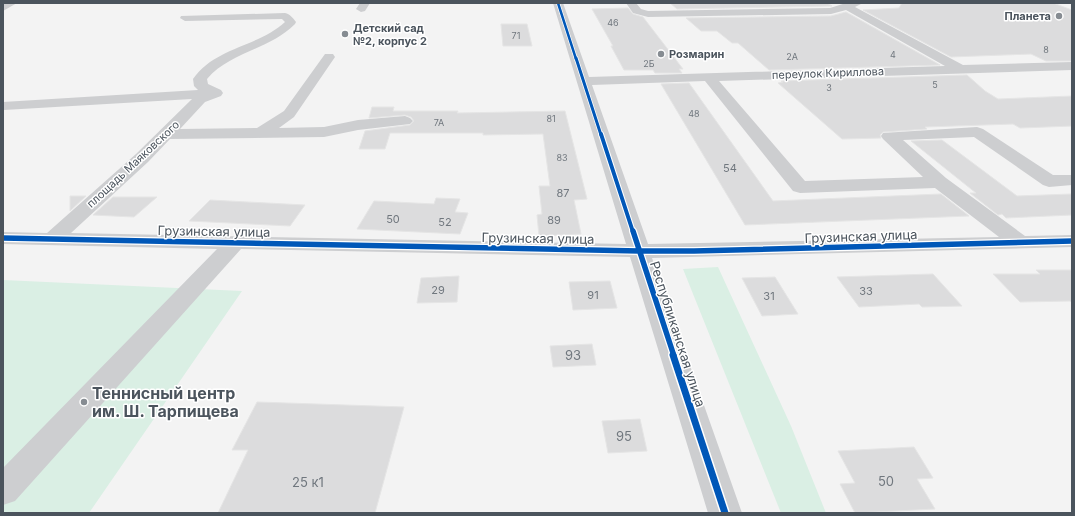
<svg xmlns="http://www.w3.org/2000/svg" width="1075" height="516" font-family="Inter,sans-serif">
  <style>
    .green { fill: #daefe4 }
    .building { fill: #dcdcdd; stroke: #e5e5e5 }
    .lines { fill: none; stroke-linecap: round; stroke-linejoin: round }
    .minor { fill: #cdced0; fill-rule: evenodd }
    .cycleway-far4-casing { stroke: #fff; stroke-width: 4 }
    .cycleway-far3-casing { stroke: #fff; stroke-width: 4.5 }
    .cycleway-far2-casing { stroke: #fff; stroke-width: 6 }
    .cycleway-far1-casing { stroke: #fff; stroke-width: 8 }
    .cycleway-casing { stroke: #fff; stroke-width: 10 }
    .cycleway-far4 { stroke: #0057b8; stroke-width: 2.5 }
    .cycleway-far3 { stroke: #0057b8; stroke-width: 3 }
    .cycleway-far2 { stroke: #0057b8; stroke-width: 4 }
    .cycleway-far1 { stroke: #0057b8; stroke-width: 5.5 }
    .cycleway { stroke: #0057b8; stroke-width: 7 }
    .poi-dot { fill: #868c92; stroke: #fff; stroke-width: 1.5 }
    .labels { text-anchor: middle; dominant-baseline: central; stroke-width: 3; stroke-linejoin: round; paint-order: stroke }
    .far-number-label { font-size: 9px; fill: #70777e }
    .far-poi-label { font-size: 11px; font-weight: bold; fill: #4b545d; stroke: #fff; text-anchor: start }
    .far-street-label { font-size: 11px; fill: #4b545d; stroke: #fff }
    .number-label { font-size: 11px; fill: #70777e }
    .street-label { font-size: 13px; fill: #4b545d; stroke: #fff }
    .near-number-label { font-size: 13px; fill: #70777e }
    .near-poi-label { font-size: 16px; font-weight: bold; fill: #4b545d; stroke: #fff; text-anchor: start }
  </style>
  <rect width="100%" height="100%" fill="#f3f3f3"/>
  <path class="green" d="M718 267 791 426 826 513H781L683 269Z
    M3 280 242 291 89 513H3Z"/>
  <path class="building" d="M670 3H827L832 6 677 9Z
    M902 3H1053L1072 10V61H1046L1031 54 951 57 863 10 899 8Z
    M628 8 633 14 643 17 683 69H679L682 73H655L653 70H624L611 46H613L592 9Z
    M846 12 940 65 769 70 738 43H732L717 31H701L686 18 831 16Z
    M501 24H527L532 46H503Z
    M967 75 985 91 998 99 1072 96V126L1020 128 1013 124 925 127 927 129 883 132 880 135 881 138 842 139 778 83 783 82 781 81Z
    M689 83 773 201 941 194 969 216 745 225 661 84Z
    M372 107H394L393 111H458L457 113 565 111 587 199 574 200 581 234 539 236 537 215 542 214 539 186H550L543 134 483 135V133H390L385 149H359L365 131 410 125 414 121 411 117 405 115 369 118Z
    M942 140 1017 196 1072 194V215L1006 218 1002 214 998 215 970 193H976L911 141Z
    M70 196H86L70 211Z
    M113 197H157L134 217 93 215Z
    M436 198 460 199 455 212 468 213 460 234 357 229 374 201 434 204Z
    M210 200 305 205 290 226 189 221Z
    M1036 270H1072V303L1070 301 1020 302 993 274H1040Z
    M933 274 962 306 922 307 919 304 859 307 837 277Z
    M459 276 457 302 417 303 421 278Z
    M775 277 798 314 762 316 742 278Z
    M610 281 617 308 573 310 569 282Z
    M592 344 596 365 553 367 550 346Z
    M257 402 404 407 375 513H218L248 450H232Z
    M640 419 647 451 608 453 602 421Z
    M914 447 933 478 917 479 935 509 855 513 840 484 855 483 838 451Z"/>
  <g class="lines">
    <path class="minor" d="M5 3H17L3 11V4Z
      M360 3H370L365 11 361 12 356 9Z
      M553 3H563L589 77 945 66 846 10 831 14 648 17 633 13 626 3H636L641 9 648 11 830 8 846 3H863L855 7 963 65 1072 62V70L719 81 805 181 923 177 883 139 881 136 883 133 977 127 983 129 1053 175H1072V185L1049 187 1043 185 974 137 903 140 946 178 1025 236 1072 235V247L652 258 742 513H708L630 257 241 249 15 501 3 505V468L217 249 3 244V232L47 233 136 154 192 99 4 110 3 102 198 90 194 86 193 79C215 47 258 47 285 22L282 19 185 21 180 18 181 16 285 13C290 14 293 18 296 22L295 24C269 50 230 52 207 79L208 84 221 90 223 93 221 96 205 102 180 129 257 128 284 111 325 54H333L335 57 294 117 279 128 324 127 358 120 405 116 410 118 413 121 410 124 358 130 324 137 170 139 148 162 71 233 626 244ZM705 81 793 191 800 193 935 188 999 237 648 244 592 85Z"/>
    <g class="cycleway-far4-casing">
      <path id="cycleway-far4" d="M558 3 576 59"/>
    </g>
    <g class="cycleway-far3-casing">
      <path id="cycleway-far3" d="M576 58 601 135"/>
    </g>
    <g class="cycleway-far2-casing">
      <path id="cycleway-far2" d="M601 134 633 232"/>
    </g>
    <g class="cycleway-far1-casing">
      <path id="cycleway-far1" d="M633 231 674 356
        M3 238 639 251H694L1072 241"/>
    </g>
    <g class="cycleway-casing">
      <path id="cycleway" d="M673 355 725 513"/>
    </g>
    <use href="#cycleway-far4" class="cycleway-far4"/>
    <use href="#cycleway-far3" class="cycleway-far3"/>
    <use href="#cycleway-far2" class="cycleway-far2"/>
    <use href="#cycleway-far1" class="cycleway-far1"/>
    <use href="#cycleway" class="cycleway"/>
  </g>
  <g class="poi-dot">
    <circle cx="1059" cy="16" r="4"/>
    <circle cx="345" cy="34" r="4"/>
    <circle cx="661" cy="54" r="4"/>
    <circle cx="84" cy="402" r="4"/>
  </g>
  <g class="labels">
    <g class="far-number-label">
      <text x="613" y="22">46</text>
      <text x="516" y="35">71</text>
      <text x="1046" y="49">8</text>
      <text x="893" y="54">4</text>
      <text x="792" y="56">2А</text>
      <text x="649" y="63">2Б</text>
      <text x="935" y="84">5</text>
      <text x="829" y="87">3</text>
      <text x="694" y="113">48</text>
      <text x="551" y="118">81</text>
      <text x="439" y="122">7А</text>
      <text x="562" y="157">83</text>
    </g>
    <g class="far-poi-label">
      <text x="1051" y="16" text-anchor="end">Планета</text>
      <text x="353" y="28">Детский сад<tspan x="353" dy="13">№2, корпус 2</tspan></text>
      <text x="669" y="54">Розмарин</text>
    </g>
    <g class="far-street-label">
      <text transform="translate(828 73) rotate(-2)">переулок Кириллова</text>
      <text transform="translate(133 164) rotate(-43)">площадь Маяковского</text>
    </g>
    <g class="number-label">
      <text x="730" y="168">54</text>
      <text x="563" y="193">87</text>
      <text x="393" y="219">50</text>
      <text x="554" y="220">89</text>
      <text x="445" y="222">52</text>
      <text x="438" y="290">29</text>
      <text x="866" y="291">33</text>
      <text x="593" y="295">91</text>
      <text x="769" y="296">31</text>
    </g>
    <g class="street-label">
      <text transform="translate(214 231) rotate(1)">Грузинская улица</text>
      <text transform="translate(861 236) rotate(-2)">Грузинская улица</text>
      <text transform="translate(538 238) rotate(1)">Грузинская улица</text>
      <text transform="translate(678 334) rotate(72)">Республиканская улица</text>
    </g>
    <g class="near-number-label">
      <text x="573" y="355">93</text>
      <text x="624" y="436">95</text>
      <text x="886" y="481">50</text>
      <text x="308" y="482">25 к1</text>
    </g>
    <g class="near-poi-label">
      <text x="92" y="393">Теннисный центр<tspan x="92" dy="18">им. Ш. Тарпищева</tspan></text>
    </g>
  </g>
  <rect width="1075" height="516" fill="none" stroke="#4b545d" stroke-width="8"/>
</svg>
